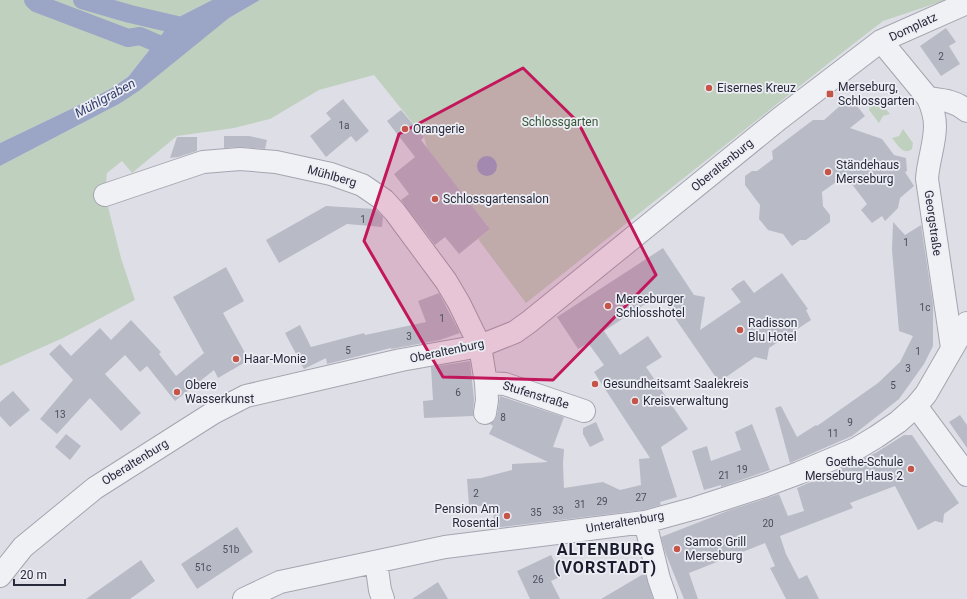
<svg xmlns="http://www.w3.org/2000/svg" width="967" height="599" font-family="Roboto,sans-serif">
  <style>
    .green { fill: #c0d0bf }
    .water { fill: #9ba5c5 }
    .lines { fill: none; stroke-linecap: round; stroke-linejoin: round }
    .canal { stroke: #9ba5c5; stroke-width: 18 }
    .building { fill: #b8bac6 }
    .minor-casing { stroke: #a4a5b0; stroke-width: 24 }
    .minor { stroke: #f0f1f5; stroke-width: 22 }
    .marked { fill: #c2185b; fill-opacity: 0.2; stroke: #c2185b; stroke-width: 3; stroke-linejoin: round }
    .poi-dot { fill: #c55549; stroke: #edeef4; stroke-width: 1.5 }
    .labels { text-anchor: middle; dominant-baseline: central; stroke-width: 3.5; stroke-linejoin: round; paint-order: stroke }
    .number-label { font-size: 10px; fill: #4c4e5e }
    .street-label { font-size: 12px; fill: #282a3c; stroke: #edeef4 }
    .poi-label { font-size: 12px; fill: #282a3c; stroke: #edeef4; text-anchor: start }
    .park-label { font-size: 12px; fill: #365738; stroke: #edeef4 }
    .water-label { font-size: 13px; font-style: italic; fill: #35406d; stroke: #edeef4 }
    .district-label { font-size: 16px; font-weight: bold; letter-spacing: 1px; fill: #1a1c2d; stroke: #edeef4 }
  </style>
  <rect width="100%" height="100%" fill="#dedfe6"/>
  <path class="green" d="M0 0H212L173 20 128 77 110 89 71 109 0 143Z
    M260 0H946L883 21 834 59 526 303 478 239 490 229 427 148 424 137 374 75 319 90 270 119 234 128 177 136 132 173 122 161 107 173 105 195 121 258 135 300 63 338 0 366V166L119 104 229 18Z
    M877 100 880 102 890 114 883 116 879 123 869 110 870 103Z
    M903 129 913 143 912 149C903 156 897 144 892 138L899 136Z"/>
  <path class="water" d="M212 0H260L229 18 140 90 119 104 0 166V143L71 109 110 89 128 77 173 20Z
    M477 166a10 10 0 1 1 20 0a10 10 0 1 1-20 0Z"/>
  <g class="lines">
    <path class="canal" d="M33 0 36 3 128 38 140 36 168 48
      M82 0 130 14 190 28"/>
  </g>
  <path class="building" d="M946 28 956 42 949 46 960 64 941 76 920 46Z
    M850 97 865 116 850 128 882 139 894 155 906 158 907 171 905 172 914 186 900 198 898 208 885 221 882 216 872 223 861 210 867 204 848 179 842 184 839 180 822 192 823 206 830 215V222L806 240H800L792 246 783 234 768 230 759 219 760 205 745 185V176L752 171H757L773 159 772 151 813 120H824Z
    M343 99 369 131 356 142 351 136 326 157 310 136 331 119 326 113Z
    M401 110 424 137 421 140 490 229 459 254 445 237 435 245 401 200 409 194 394 174 415 157 387 121Z
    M224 136H249L267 140 265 149 241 147 224 148Z
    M177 137H197V151L178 157 170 158Z
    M326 206 375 209 383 217 382 227 347 224 279 263 266 240Z
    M893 222 905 235 921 225 933 304V346L924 364 899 399 852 436 790 463 775 408 781 406 797 437 816 425 817 426 878 383 900 362 913 336 899 331 892 250Z
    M663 248 694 295 705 297 700 330 741 302 731 289 737 284 744 280 754 293 782 273 808 309 806 310 811 320 769 348 767 360 755 357 719 382 659 295 604 331 620 355 648 336 662 357 646 367 688 429 661 447 677 497 660 502 661 505 643 510 494 528 493 506H469L467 479 481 478 512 470V464L548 462 489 434 493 426 490 424 495 420 497 415 500 396 564 417 553 447 564 449 563 464 564 488 603 482 620 490 641 485 639 459 650 458 594 372 604 365 588 343 578 349 557 317Z
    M226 267 244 301 223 313 249 360 218 378 214 370 175 401 147 366 140 372 125 355 105 374 141 413 121 431 90 398 57 434 40 419 73 380 49 354 60 344 71 356 100 328 111 340 131 320 161 352 159 354 176 376 204 353 173 297Z
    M439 293 460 333 440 340 391 349V348L327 364 326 358 304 369 285 333 300 325 311 347 364 333 365 335 426 322 418 301Z
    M470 361 474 399 473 416 424 418 423 401 433 400 431 367Z
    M13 391 30 410 10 427 0 416V402Z
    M960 415 967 425V448L949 422Z
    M596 422 604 440 590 447 583 434V428Z
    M752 424 770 470 721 487V485L704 490 692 451 707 446 711 461 741 450 735 432Z
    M66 434 81 446 70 460 55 447Z
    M904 435H912L959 503 944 514 943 523 935 521 918 530 895 486 850 503 853 508 780 536 786 554 799 579 807 575 819 599H786L770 568 775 566 765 543 689 573 698 599H684L665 552 661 537 730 510 779 494 788 516 804 511 797 488 861 460 877 452Z
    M237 527 253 552 197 589 181 564Z
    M551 555 562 576 551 581 560 599H530L517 571Z
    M141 560 155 581 130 599H86Z
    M645 573 653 599H601Z
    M438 582 448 599H412Z"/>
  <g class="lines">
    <g class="minor-casing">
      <path id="minor" d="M881 41 928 98C943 100 956 101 967 111
        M928 98C932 107 935 116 935 126 935 144 928 161 927 179L952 348
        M105 195 203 162 240 159 276 162 331 174 362 185 384 200 395 212 446 281 459 303 480 346 486 383 487 400 485 413
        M486 383 505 384 584 411
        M916 406 967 475
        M645 522 659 579 666 599
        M376 562 380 590 383 599
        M0 576 23 547 95 488 213 413 246 396 401 360 480 346 515 332 529 322 779 119 881 41 967 3
        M244 599 280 582 445 547 645 522 696 508 764 486 799 473 856 449 876 437 898 422 916 406 926 394 967 323"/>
    </g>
    <use href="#minor" class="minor"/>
  </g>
  <path class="marked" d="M523 68 578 122 656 275 553 380 443 377 364 241 399 134Z"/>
  <g class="poi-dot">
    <circle cx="709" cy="88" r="4"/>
    <rect x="826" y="90" width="8" height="8" rx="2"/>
    <circle cx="405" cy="129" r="4"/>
    <circle cx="828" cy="172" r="4"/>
    <circle cx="435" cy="199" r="4"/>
    <circle cx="608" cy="306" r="4"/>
    <circle cx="740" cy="330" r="4"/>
    <circle cx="236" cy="359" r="4"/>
    <circle cx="595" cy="384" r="4"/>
    <circle cx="177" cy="392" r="4"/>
    <circle cx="635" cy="401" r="4"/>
    <circle cx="911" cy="469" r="4"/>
    <circle cx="507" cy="516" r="4"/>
    <circle cx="677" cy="549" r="4"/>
  </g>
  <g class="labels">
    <g class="number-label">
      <text x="941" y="56">2</text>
      <text x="344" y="125">1a</text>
      <text x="363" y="219">1</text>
      <text x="906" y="242">1</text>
      <text x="925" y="307">1c</text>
      <text x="442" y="318">1</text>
      <text x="409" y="336">3</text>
      <text x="348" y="350">5</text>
      <text x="918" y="351">1</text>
      <text x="908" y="368">3</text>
      <text x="893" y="385">5</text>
      <text x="458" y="392">6</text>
      <text x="60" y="414">13</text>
      <text x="503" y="417">8</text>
      <text x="850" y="422">9</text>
      <text x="833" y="433">11</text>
      <text x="742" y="469">19</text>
      <text x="724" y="475">21</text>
      <text x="476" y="493">2</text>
      <text x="641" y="497">27</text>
      <text x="602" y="501">29</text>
      <text x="580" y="504">31</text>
      <text x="558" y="510">33</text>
      <text x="536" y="512">35</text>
      <text x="768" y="523">20</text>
      <text x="231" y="549">51b</text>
      <text x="203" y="567">51c</text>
      <text x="538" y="579">26</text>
    </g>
    <g class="street-label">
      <text transform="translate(913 27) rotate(-25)">Domplatz</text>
      <text transform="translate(722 165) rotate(-39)">Oberaltenburg</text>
      <text transform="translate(332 176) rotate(16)">Mühlberg</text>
      <text transform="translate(933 223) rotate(82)">Georgstraße</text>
      <text transform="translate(447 351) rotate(-12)">Oberaltenburg</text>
      <text transform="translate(536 395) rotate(17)">Stufenstraße</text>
      <text transform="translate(135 462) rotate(-32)">Oberaltenburg</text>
      <text transform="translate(625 522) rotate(-10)">Unteraltenburg</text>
    </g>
    <g class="poi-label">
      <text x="838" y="87">Merseburg,<tspan x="838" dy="14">Schlossgarten</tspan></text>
      <text x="717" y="88">Eisernes Kreuz</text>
      <text x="413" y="129">Orangerie</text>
      <text x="836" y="165">Ständehaus<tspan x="836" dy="14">Merseburg</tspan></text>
      <text x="443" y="199">Schlossgartensalon</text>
      <text x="616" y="299">Merseburger<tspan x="616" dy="14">Schlosshotel</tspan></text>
      <text x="748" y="323">Radisson<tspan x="748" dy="14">Blu Hotel</tspan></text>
      <text x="244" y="359">Haar-Monie</text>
      <text x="603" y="384">Gesundheitsamt Saalekreis</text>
      <text x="185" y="385">Obere<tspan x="185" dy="14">Wasserkunst</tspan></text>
      <text x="643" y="401">Kreisverwaltung</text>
      <text x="903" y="462" text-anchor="end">Goethe-Schule<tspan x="903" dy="14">Merseburg Haus 2</tspan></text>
      <text x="499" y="509" text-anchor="end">Pension Am<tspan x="499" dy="14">Rosental</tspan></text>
      <text x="685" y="542">Samos Grill<tspan x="685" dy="14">Merseburg</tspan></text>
    </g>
    <g class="park-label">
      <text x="560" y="122">Schlossgarten</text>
    </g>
    <g class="water-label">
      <text transform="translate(105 98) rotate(-29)">Mühlgraben</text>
    </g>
    <g class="district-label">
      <text x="606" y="549">ALTENBURG<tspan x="606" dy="18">(VORSTADT)</tspan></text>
    </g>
  </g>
  <path d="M14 579v6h51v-6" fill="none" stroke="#282a3c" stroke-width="2"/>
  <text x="20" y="579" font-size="12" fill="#282a3c" stroke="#edeef4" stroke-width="3" paint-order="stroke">20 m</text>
</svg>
